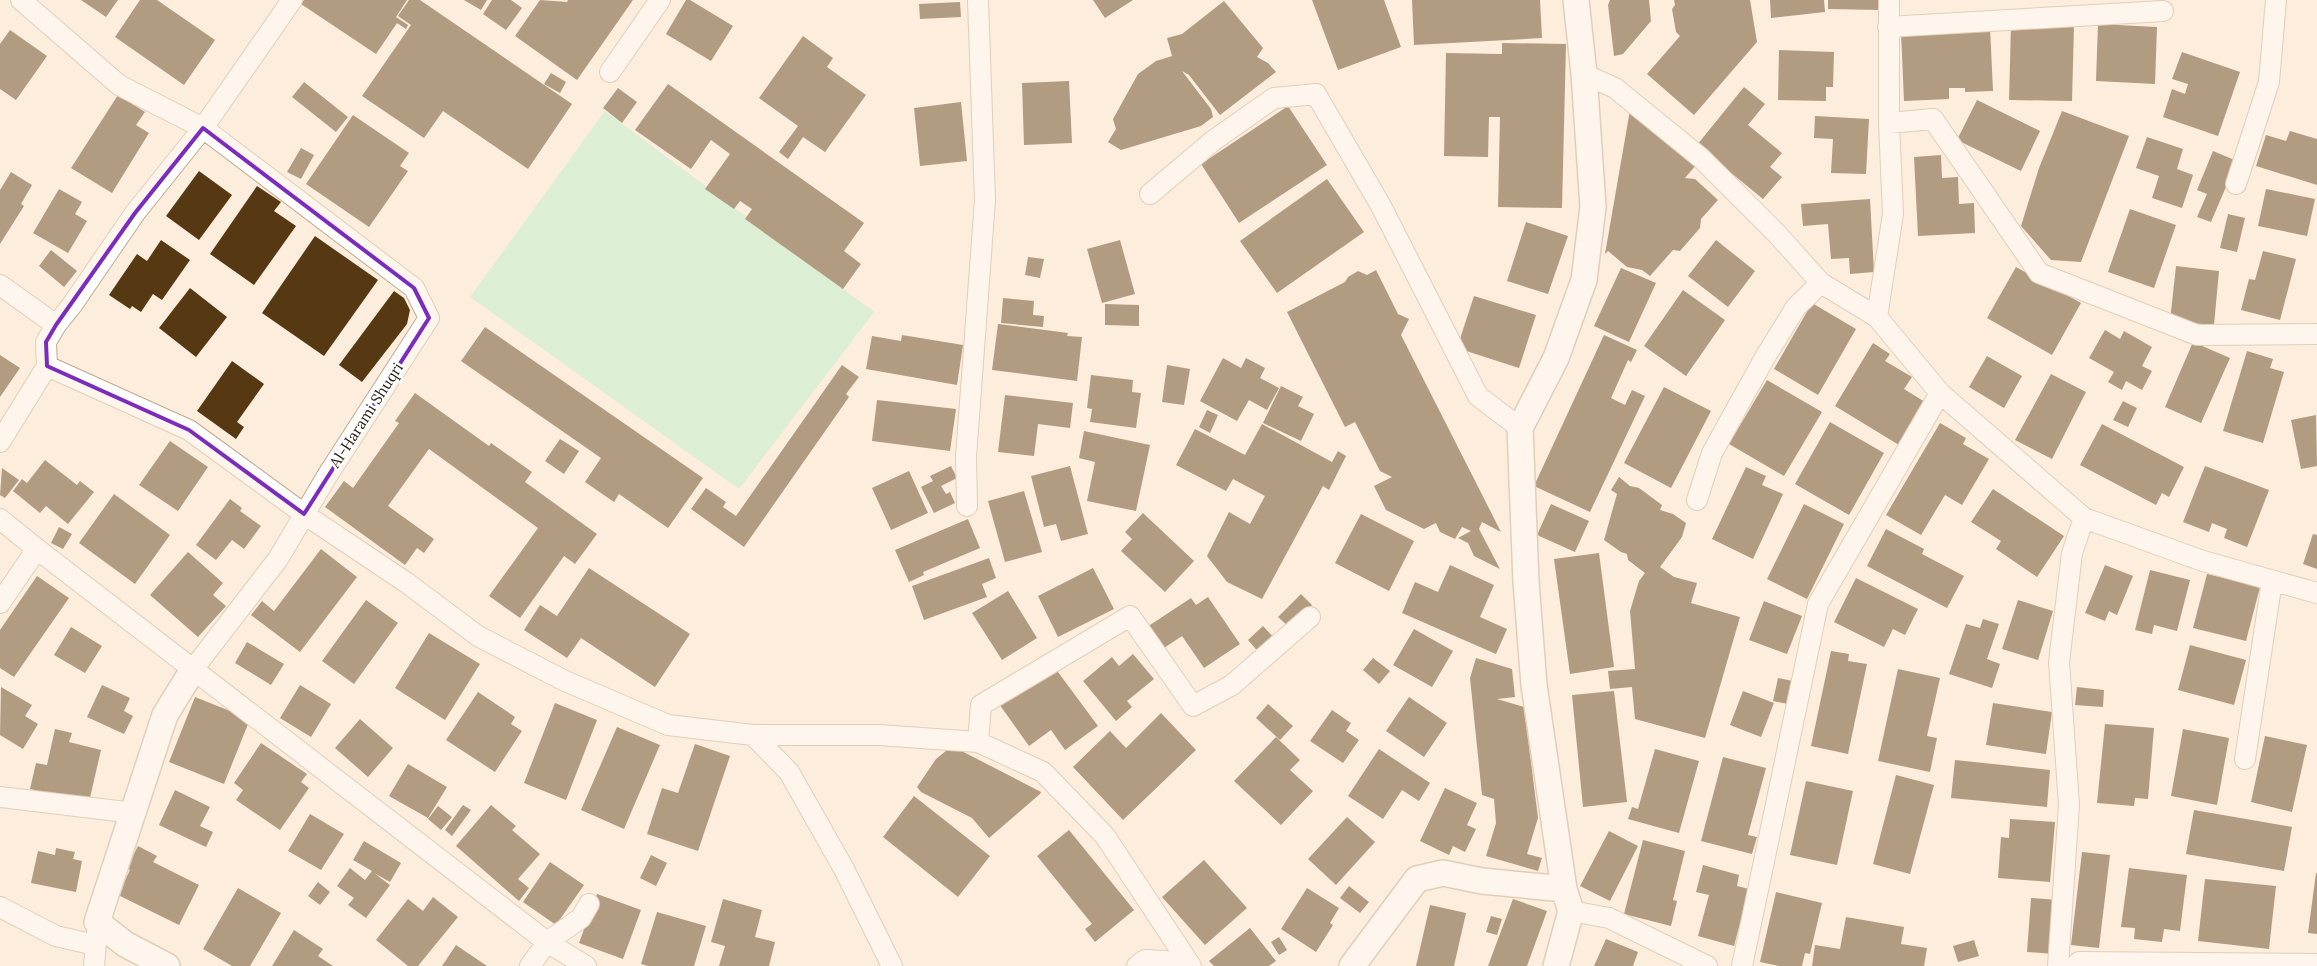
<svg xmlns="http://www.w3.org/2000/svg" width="2317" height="966" font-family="Lora,serif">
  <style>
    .green { fill: #b3efc9 }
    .building { fill: #563912 }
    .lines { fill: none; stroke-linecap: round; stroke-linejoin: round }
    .minor-casing { stroke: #c2a98d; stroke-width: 22 }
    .tertiary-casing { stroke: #c2a98d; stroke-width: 28 }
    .minor { stroke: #fff; stroke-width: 20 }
    .tertiary { stroke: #fff; stroke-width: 25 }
    .marked { fill: none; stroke: #7b2cbf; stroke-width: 4; stroke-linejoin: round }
    .labels { text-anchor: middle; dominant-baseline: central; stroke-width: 5; stroke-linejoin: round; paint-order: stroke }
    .street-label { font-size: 15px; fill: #2b2116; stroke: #fff }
  </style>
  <rect width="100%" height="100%" fill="#fdeddc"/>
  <path class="green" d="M605 111 874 312 739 489 470 297Z"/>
  <path class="building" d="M81 0H118L106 17Z
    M140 0H157L215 40 184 85 115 37Z
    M304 0H407L396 17 408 25 406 29 397 23 376 54 301 4Z
    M409 0H420L572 104 528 169 443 111 424 138 362 96 411 25 398 16Z
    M464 0H487L481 10Z
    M492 0H511L522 8 506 30 483 14Z
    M540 0 567 2 568 0H633L577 80 515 36Z
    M686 0H690L733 26 711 61 666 34Z
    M1093 0H1133L1105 18Z
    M1312 0H1384L1401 47 1338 70Z
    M1412 0H1540L1542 38 1414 45Z
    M1610 0H1649L1651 21 1623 54 1614 56 1608 5Z
    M1674 0H1750L1757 42 1694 115 1647 74 1680 36 1676 32 1672 9 1675 5Z
    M1770 0H1824L1825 12 1771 18Z
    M1828 0H1881V10L1828 9Z
    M1224 1 1263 48 1257 57 1268 63 1276 72 1220 115 1189 75 1182 71 1211 109 1213 117 1201 126 1121 150 1108 142 1116 129 1113 119 1138 74 1156 61 1172 56 1167 38 1182 34Z
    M960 2 961 17 920 19 919 4Z
    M2098 24 2157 27 2155 84 2096 81Z
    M2011 25 2074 26 2072 101 2009 100Z
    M1990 27 1993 91 1965 92V88H1949V99L1904 101 1901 32Z
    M10 30 47 56 16 100 0 89V44Z
    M803 36 833 58 827 67 866 95 825 152 803 137 788 159 779 152 798 126 759 98Z
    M1502 43 1566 44 1562 208 1498 207 1500 117H1489L1488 157 1444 156 1446 53 1502 54Z
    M1779 50 1834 52 1833 87H1826V101L1778 100Z
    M2182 52 2240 72 2218 136 2163 117 2172 89 2185 94 2188 84 2172 79Z
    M551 73 566 82 560 93 544 84Z
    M1069 81 1072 143 1024 145 1022 83Z
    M304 82 348 117 336 132 292 97Z
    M668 84 864 223 844 251 861 264 843 289 745 219 752 209 740 201 734 209 705 189 730 154 711 140 691 169 635 130Z
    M1744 87 1765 104 1748 125 1782 153 1770 167 1782 177 1763 199 1697 145Z
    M618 88 637 102 622 123 603 108Z
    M118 95 145 112 136 125 149 133 112 193 71 168Z
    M1977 100 2040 131 2021 171 1957 140Z
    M961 102 967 161 920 166 914 108Z
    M1288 106 1327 165 1239 223 1201 164Z
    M1630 110 1696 165 1685 178 1695 179 1718 200 1701 219 1700 228 1680 251 1673 250 1650 276 1642 270 1627 267 1608 251 1605 254Z
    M2062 111 2129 136 2081 262 2051 260 2021 226 2039 168Z
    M353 115 409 153 400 166 408 171 369 227 306 184Z
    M1815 116 1869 119 1866 174 1831 173 1833 139 1814 138Z
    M2290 131 2317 139V185L2256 166 2266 135 2286 141Z
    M2147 137 2183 149 2177 169 2193 175 2182 208 2152 198 2159 176 2136 168Z
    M301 148 314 155 301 179 287 172Z
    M2213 151 2237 161 2211 222 2197 217 2207 194 2197 190Z
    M1941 155 1942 178 1958 177 1959 204 1974 203 1975 233 1918 236 1914 157Z
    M199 171 232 195 199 240 166 216Z
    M11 172 32 185 21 204 24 206 0 244V190Z
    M1327 179 1364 232 1277 293 1240 241Z
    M257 186 281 202 274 211 296 226 254 285 210 254Z
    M59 189 82 202 75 214 87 221 68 253 33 233Z
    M2266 189 2315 199 2307 236 2258 226Z
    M1870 199 1874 272 1850 274 1849 258 1831 259 1828 224 1803 226 1801 204Z
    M2130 209 2176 225 2154 288 2108 272Z
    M2228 214 2245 218 2237 252 2220 248Z
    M1526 222 1568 236 1548 294 1507 281Z
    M315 236 378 280 324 356 262 313Z
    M161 240 190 260 162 300 153 294 141 312 132 306 130 309 109 295 137 254 147 261Z
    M1120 240 1135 294 1102 303 1087 249Z
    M1716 240 1755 271 1728 307 1688 276Z
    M51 250 77 271 64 287 39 266Z
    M2263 251 2296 259 2280 320 2241 310 2249 279 2255 280Z
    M1028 257 1044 259 1040 278 1025 275Z
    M2176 266 2219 271 2214 325 2170 321Z
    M2016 267 2081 303 2052 355 1987 318Z
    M1621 268 1656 283 1629 342 1594 326Z
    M1376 270 1398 314 1409 319 1401 335 1501 532 1482 522 1479 529 1500 569 1474 556 1468 543 1458 538 1471 531 1462 527 1455 539 1440 532 1436 523 1424 529 1386 510 1374 486 1392 477 1380 471 1355 422 1345 427 1287 312 1345 282 1348 277 1358 271 1367 275Z
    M190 288 227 317 196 357 159 328Z
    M1683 290 1725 320 1686 376 1644 346Z
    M394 291 404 298 410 310 407 324 362 382 339 365Z
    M1474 296 1536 315 1519 368 1457 348Z
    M1003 298 1034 301 1033 315 1044 316 1043 327 1001 323Z
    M1812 303 1856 329 1818 395 1774 369Z
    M1105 304 1139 305V326L1105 325Z
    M998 324 1068 333 1067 336 1082 337 1077 381 992 370Z
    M485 327 703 478 668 528 619 494 614 502 585 482 601 458 461 361Z
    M2105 330 2120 339 2124 331 2152 347 2142 366 2152 371 2142 390 2126 381 2122 390 2108 382 2114 372 2089 358Z
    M902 335 963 345 957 385 866 369 872 336 901 341Z
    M1604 335 1637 350 1631 362 1628 360 1611 398 1625 405 1632 390 1645 396 1590 512 1534 486Z
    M2193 342 2230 358 2201 423 2165 407Z
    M1873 343 1890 354 1885 361 1912 377 1904 389 1925 402 1899 445 1835 406Z
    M2247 351 2273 359 2270 368 2284 372 2263 443 2223 431Z
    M0 355 20 368 0 397Z
    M1987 356 2022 376 2004 408 1969 387Z
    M1223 358 1241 368 1246 358 1265 368 1260 378 1279 388 1267 410 1249 400 1237 421 1200 401Z
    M232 361 264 384 237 422 244 427 236 439 197 411Z
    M842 365 859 377 846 394 849 397 744 547 691 509 706 488 726 502 723 507 736 516Z
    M1167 365 1190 369 1184 405 1162 402Z
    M2051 374 2086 392 2052 459 2015 440Z
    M1091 375 1133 380 1132 392 1141 393 1136 428 1090 422 1092 409 1087 408Z
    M1767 380 1822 412 1784 476 1729 444Z
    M1281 386 1303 397 1298 406 1314 414 1301 441 1263 423Z
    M1664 387 1711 411 1671 488 1624 463Z
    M415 393 489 446 491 443 532 472 525 482 597 534 575 564 564 556 520 618 489 596 538 528 429 449 388 506 434 539 424 553 417 548 405 565 325 507 344 481 353 488 399 423 395 421Z
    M1005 395 1073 403 1070 428 1038 424 1034 456 998 452Z
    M877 400 956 409 950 451 872 441Z
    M2123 401 2137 408 2128 427 2113 420Z
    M1207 410 1218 415 1210 433 1199 427Z
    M2316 415 2317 466 2301 469 2291 420Z
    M1830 422 1884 453 1849 515 1795 484Z
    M1940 423 1966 438 1963 444 1989 459 1962 505 1945 495 1921 535 1886 515Z
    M1262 424 1332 462 1338 451 1346 456 1329 490 1323 486 1262 599 1227 582 1207 556 1229 512 1250 524 1265 496 1233 479 1226 491 1176 465 1195 429 1245 455Z
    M2102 424 2184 467 2169 497 2162 493 2156 505 2080 465Z
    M1084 431 1150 445 1136 511 1087 501 1095 462 1079 458Z
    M560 439 579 451 564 474 545 461Z
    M170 441 208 467 178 511 139 485Z
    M45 460 77 485 80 481 94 492 68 524 46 506 40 513 13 491 22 479 27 483Z
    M951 466 957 478 941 486 946 494 950 492 955 503 934 513 921 487 933 481 930 476Z
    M1070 466 1088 534 1061 541 1056 524 1044 527 1031 476Z
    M2205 466 2269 490 2247 547 2224 538 2227 529 2212 523 2209 532 2183 522Z
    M1746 467 1766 476 1762 485 1783 494 1753 559 1712 539Z
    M2 468 19 480 5 498 0 495Z
    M909 471 928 513 891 530 872 488Z
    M1619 477 1630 486 1639 488 1662 505 1660 510 1673 514 1686 523 1682 537 1660 567 1674 577 1697 583 1691 603 1740 617 1705 738 1635 719 1632 687 1610 689 1608 671 1635 669 1630 611 1639 581 1645 573 1628 560 1627 554 1621 552 1604 540 1617 494 1611 490Z
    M1993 489 2064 536 2037 577 1996 549 2001 541 1971 522Z
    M1024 491 1042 552 1005 562 988 501Z
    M114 494 170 535 135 584 79 543Z
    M230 499 242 508 240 511 261 526 244 549 232 540 216 560 196 545Z
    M1551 504 1589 521 1575 552 1537 535Z
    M1804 504 1844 524 1807 599 1767 579Z
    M1143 513 1194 561 1165 592 1121 551 1132 539 1125 532Z
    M1361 514 1414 541 1389 591 1335 563Z
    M968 519 980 548 923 572 924 575 909 582 895 550Z
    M59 527 72 534 63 549 51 543Z
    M1886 529 1924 549 1922 554 1964 576 1947 608 1867 566Z
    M2313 534 2317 535V569L2303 564Z
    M321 549 357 577 300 652 251 615 262 601 274 611Z
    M188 552 223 583 213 595 226 606 198 637 150 595Z
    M1599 553 1614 667 1570 674 1554 559Z
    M989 558 996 578 982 584 987 597 924 620 912 586Z
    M1450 565 1494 585 1480 617 1507 629 1496 654 1402 613 1415 582 1438 592Z
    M2105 565 2133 576 2117 615 2109 611 2105 621 2085 613Z
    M589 568 690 634 655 687 581 638 567 658 524 630 540 605 557 616Z
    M1093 568 1114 609 1058 637 1038 596Z
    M2150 570 2190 580 2177 631 2154 625 2152 634 2135 630Z
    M2207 574 2260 587 2246 641 2193 628Z
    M37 576 69 598 14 677 0 668V630Z
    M1856 578 1918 609 1905 635 1893 629 1884 647 1834 622Z
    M1008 591 1037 638 1002 660 972 613Z
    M1301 594 1312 605 1290 628 1278 617Z
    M1208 597 1240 644 1204 668 1182 636 1161 650 1147 627 1191 598 1196 605Z
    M366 600 398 623 354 684 322 661Z
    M2018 600 2053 611 2038 660 2002 649Z
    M1764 601 1802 616 1787 654 1749 640Z
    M1983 619 1999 624 1987 659 2000 664 1992 688 1949 674 1966 624 1980 628Z
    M1263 626 1277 641 1261 655 1248 640Z
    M71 627 102 646 85 673 54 655Z
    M1414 629 1453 651 1432 687 1393 665Z
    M429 633 480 664 445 720 395 688Z
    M247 642 284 664 271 685 235 663Z
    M2190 645 2246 660 2234 705 2178 690Z
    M1831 651 1849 654 1848 661 1867 664 1848 754 1811 746Z
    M1133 654 1154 679 1127 701 1132 707 1116 721 1083 681 1112 657 1119 666Z
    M1373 658 1390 671 1379 684 1363 670Z
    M1476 658 1512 669 1515 697 1497 699 1524 707 1538 818 1527 854 1542 858 1538 871 1486 856 1496 823 1494 799 1482 795 1470 678Z
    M1052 664 1098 726 1065 750 1051 730 1029 746 999 704Z
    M1898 669 1940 678 1927 736 1937 738 1930 772 1878 761Z
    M1778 678 1793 681 1788 704 1773 701Z
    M102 685 130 698 124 711 133 716 124 734 87 717Z
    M300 685 331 704 311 737 280 718Z
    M1 687 32 705 25 716 38 724 23 749 0 735Z
    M2077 687 2104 690 2103 707 2075 705Z
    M1614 691 1627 802 1583 807 1572 695Z
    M1743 691 1774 703 1761 737 1730 725Z
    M478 692 515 717 511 724 522 731 495 772 446 740Z
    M195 697 250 719 224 784 169 762Z
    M1409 697 1447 723 1424 757 1386 731Z
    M555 703 597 720 566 800 524 783Z
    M1993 703 2052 712 2046 754 1986 745Z
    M1268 704 1293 726 1280 740 1256 718Z
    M1332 710 1351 723 1346 731 1359 740 1343 763 1310 741Z
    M1161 713 1196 750 1123 820 1073 767 1110 731 1126 748Z
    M360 719 393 748 368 777 335 748Z
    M2105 724 2154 728 2148 799 2135 798 2134 806 2097 803Z
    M617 727 660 745 624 829 581 810Z
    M55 729 72 733 69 742 101 750 89 802 30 789 36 763 47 765Z
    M2183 729 2229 738 2217 805 2171 796Z
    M2265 736 2307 745 2292 812 2251 802Z
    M1276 737 1300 760 1290 770 1313 791 1281 825 1234 781Z
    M261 743 307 774 301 782 309 788 280 830 236 800 243 790 234 783Z
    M695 744 730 756 698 851 647 834 662 788 678 793Z
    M952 746 1041 792 1040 794 989 838 972 818 921 792 917 787 936 759Z
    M1379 749 1430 783 1419 801 1402 790 1383 819 1348 796Z
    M1655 749 1699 761 1679 833 1628 819 1632 807 1638 809Z
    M1723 757 1766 768 1748 835 1757 837 1752 854 1701 841Z
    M1955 760 2050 770 2047 807 1951 798Z
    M408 764 447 787 428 818 389 796Z
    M1896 775 1934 785 1910 874 1873 864Z
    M1806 781 1853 791 1837 865 1790 855Z
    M1445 788 1477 803 1467 825 1476 829 1465 852 1453 846 1449 855 1420 841Z
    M175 790 210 807 200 826 213 832 206 847 159 825Z
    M914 796 990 856 958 897 883 837Z
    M463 805 471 810 452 836 445 830Z
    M491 805 516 826 512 830 540 854 518 879 529 888 519 901 456 846Z
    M438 806 452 817 441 830 428 819Z
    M2194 810 2292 827 2284 871 2186 854Z
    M310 814 344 834 321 870 288 851Z
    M1347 817 1375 842 1336 885 1308 859Z
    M2010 819 2055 822 2050 882 1998 878 2001 837 2009 838Z
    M1069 830 1134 910 1095 942 1085 929 1092 924 1037 856Z
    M1609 831 1638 846 1610 901 1580 886Z
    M1643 840 1685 851 1673 900 1677 901 1671 926 1624 914Z
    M364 841 401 863 390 882 374 873 390 885 366 918 348 905 354 898 337 886 350 868 365 880 372 871 353 860Z
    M138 846 157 856 153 862 199 885 179 925 118 895 130 870 127 868Z
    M56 848 75 852 73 859 82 861 76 892 31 883 38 851 55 855Z
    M2082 852 2110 855 2099 948 2071 945Z
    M651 855 667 863 656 886 640 878Z
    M1204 860 1247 908 1205 945 1162 897Z
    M550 862 584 885 556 925 523 902Z
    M1703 865 1739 875 1737 886 1749 889 1734 946 1698 936 1709 895 1696 892Z
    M2129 868 2187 875 2180 931 2164 929 2162 942 2134 939 2135 928 2121 927Z
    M2316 873H2317V934L2308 933Z
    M2205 879 2276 886 2269 949 2198 941Z
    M318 882 330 892 320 905 308 896Z
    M1349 886 1369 902 1360 913 1340 898Z
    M238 888 281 913 250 966H232L203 949Z
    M1307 888 1339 908 1330 923 1333 925 1316 952 1281 929Z
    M1776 892 1822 903 1810 954 1805 953 1802 966H1779L1760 962Z
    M597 894 641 910 623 959 579 943Z
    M433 897 458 917 418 966H408L376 940 408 899 423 911Z
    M2031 898 2058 900 2054 954 2027 952Z
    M723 899 762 910 755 937 775 942 769 966H719L725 946 711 942Z
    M1513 899 1547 911 1527 966H1488Z
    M1430 905 1466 913 1454 966H1416Z
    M657 912 706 926 694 966H648L641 964Z
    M1491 916 1502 919 1497 935 1486 932Z
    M1846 917 1904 927 1901 944 1927 948 1924 966H1812L1815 945 1840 949Z
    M1250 928 1276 961 1269 966H1214L1209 961Z
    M294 930 323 949 318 956 333 966H272Z
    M1279 937 1287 950 1279 955 1271 942Z
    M1606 939 1638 952 1633 966H1594Z
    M1974 940 1979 956 1958 962 1953 946Z
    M456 945 487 966H442Z"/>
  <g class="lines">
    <g class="minor-casing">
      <path id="minor" d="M21 0 119 85 203 128 414 288 429 318 327 476 278 559 194 668
        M1889 0V123
        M1888 27 2163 11
        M610 72 660 0
        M1584 74 1615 88 1701 158 1778 235 1821 283 1877 317 1940 393 2084 518 2203 561 2317 593
        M2236 184 2269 82 2276 0
        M1150 194 1214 140 1274 98 1316 94 1381 206 1478 396 1520 428
        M0 285 56 325
        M1877 317 1893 214 1889 123 1933 119 2039 273 2197 335 2317 334
        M47 366 189 430 304 514 407 583 478 636 563 680 668 725 753 735H879L978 742 1043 772 1105 836 1191 966
        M0 442 47 366 46 342 56 325 72 305 135 213 203 128 292 0
        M1697 500 1712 453 1764 359 1796 307 1821 283
        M967 506 966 457 985 200 978 0
        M0 519 37 549 0 603
        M37 549 547 942 586 966
        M753 735 789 772 844 869 892 966
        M978 742 981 705 1130 616 1193 706 1232 685 1310 617
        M2245 759 2272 581
        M0 797 134 813
        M0 907 56 936 95 945
        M1571 911 1609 918 1707 966
        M94 966 97 932
        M530 966 547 942 581 918 589 904
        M1137 966 1145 960 1166 961 1177 966
        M1742 966 1818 604 1940 393
        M2058 966 2069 805 2059 662 2072 553 2084 518
        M2075 966 2079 962 2317 964"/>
    </g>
    <g class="tertiary-casing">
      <path id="tertiary" d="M167 966 125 944 97 922 165 715 194 668
        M1352 966 1417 879 1443 873 1482 881 1564 889
        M1556 966 1571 911 1564 889 1534 685 1526 582 1520 428 1556 358 1584 280 1593 207 1584 74 1576 0"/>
    </g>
    <use href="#minor" class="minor"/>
    <use href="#tertiary" class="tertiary"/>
  </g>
  <path d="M0 0H2317V966H0ZM203 128 414 288 429 318 304 514 189 430 47 366 46 342 56 325 135 213Z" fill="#fdeddc" fill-opacity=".55" fill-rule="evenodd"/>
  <path class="marked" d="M203 128 414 288 429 318 304 514 189 430 47 366 46 342 56 325 135 213Z"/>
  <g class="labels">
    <g class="street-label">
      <text transform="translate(366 415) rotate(-57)">Al-Harami Shuqri</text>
    </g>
  </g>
</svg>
